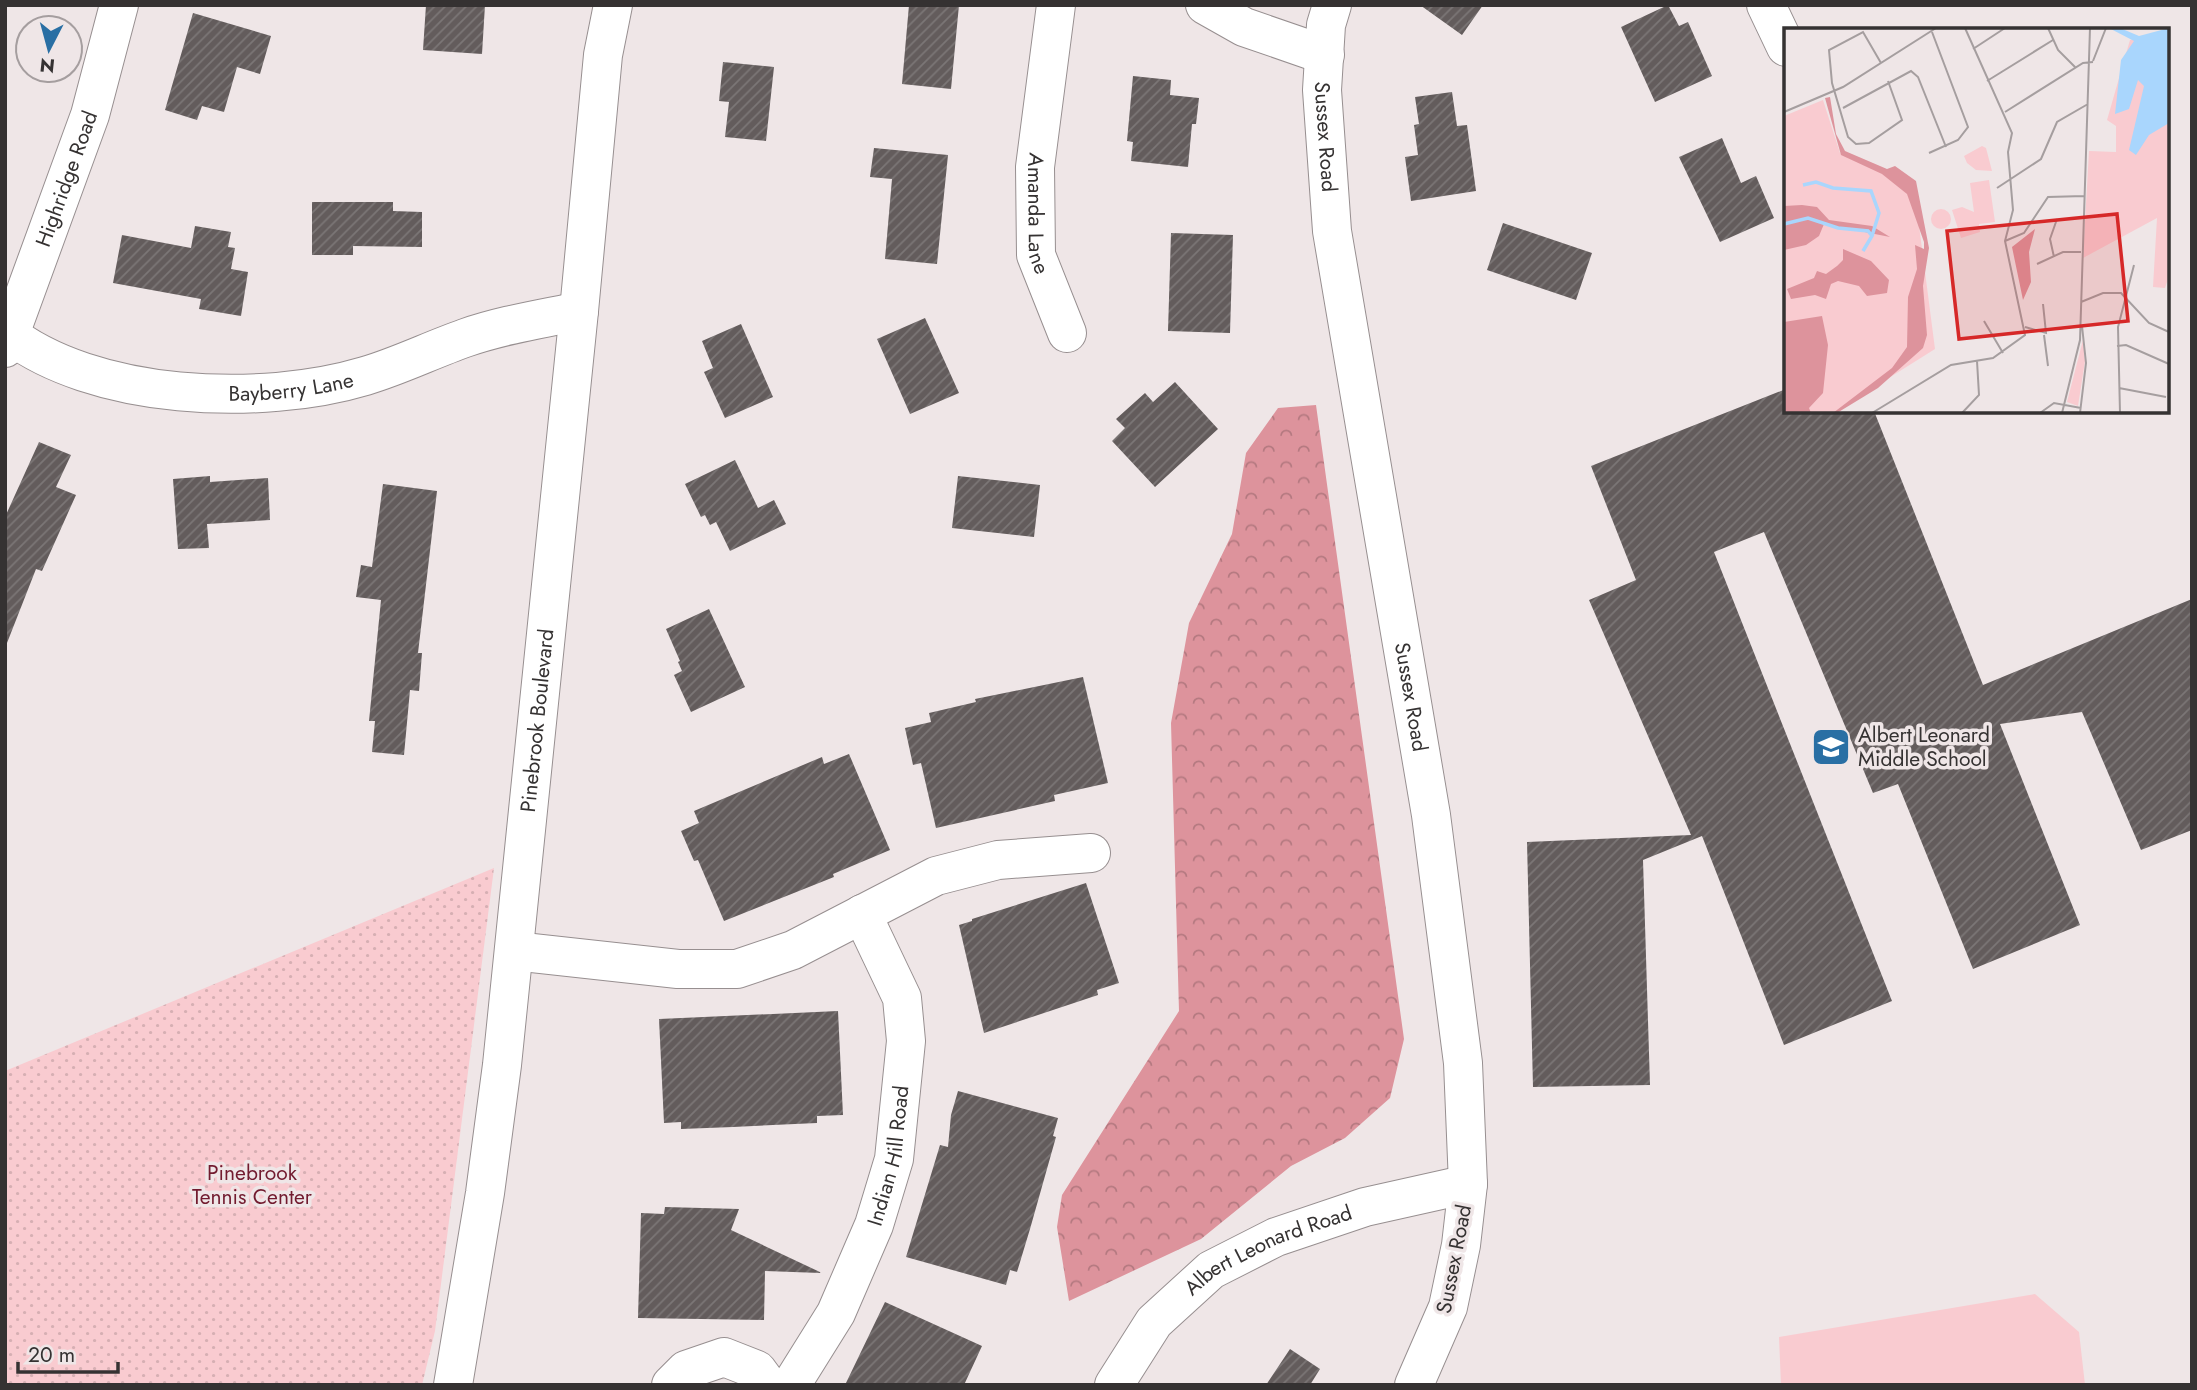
<svg xmlns="http://www.w3.org/2000/svg" width="2197" height="1390" font-family="Jost,sans-serif">
  <style>
    .green { fill: #f9cbd0 }
    .forest { fill: url(#forest-crowns) }
    .park { fill: url(#park-dots) }
    .building { fill: url(#building-hatch) }
    .lines { fill: none; stroke-linecap: round; stroke-linejoin: round }
    .minor-casing { stroke: #978f90; stroke-width: 40 }
    .minor { stroke: #fff; stroke-width: 38 }
    .labels { text-anchor: middle; dominant-baseline: central; stroke-width: 7; stroke-linejoin: round; paint-order: stroke }
    .street-label { font-size: 21px; fill: #353232; stroke: #efe6e7 }
    .poi-label { font-size: 21px; fill: #353232; stroke: #efe6e7; text-anchor: start }
    .park-label { font-size: 21px; fill: #721b2f; stroke: #efe6e7 }
    .inset-river { fill: none; stroke: #a9d6fd; stroke-width: 3.5 }
    .inset-road { fill: none; stroke: #a59e9f; stroke-width: 2 }
    .view { fill: #d62828; fill-opacity: 0.15; stroke: #d62828; stroke-width: 3.5 }
    .inset-edge { fill: none; stroke: #353232; stroke-width: 3.5 }
  </style>
  <defs>
    <pattern id="forest-crowns" width="20" height="18" patternUnits="userSpaceOnUse" patternTransform="scale(1.75)"><rect width="20" height="18" fill="#dd939c"/><path d="M2 6a3 3 0 1 1 6 0M12 15a3 3 0 1 1 6 0" fill="none" stroke="#b47980"/></pattern>
    <pattern id="park-dots" width="8" height="8" patternUnits="userSpaceOnUse" patternTransform="scale(1.75)"><rect width="8" height="8" fill="#f9cbd0"/><path d="M2 2h.1M6 6h.1" fill="none" stroke="#d6afb3" stroke-width="1.8" stroke-linecap="round"/></pattern>
    <pattern id="building-hatch" width="6" height="6" patternUnits="userSpaceOnUse" patternTransform="scale(1.75)"><rect width="6" height="6" fill="#635c5c"/><path d="M-1 1l2-2M0 6l6-6M5 7l2-2" fill="none" stroke="#7b7676"/></pattern>
  </defs>
  <rect width="100%" height="100%" fill="#efe6e7"/>
  <path class="green" d="M2035 1294 2079 1332 2085 1385H1781L1779 1337Z"/>
  <path class="forest" d="M1316 405 1404 1039 1390 1098 1345 1138 1291 1166 1201 1239 1069 1301 1057 1227 1062 1195 1179 1011 1171 723 1189 623 1232 534 1246 453 1278 408Z"/>
  <path class="park" d="M494 868 435 1331 422 1385H5V1071Z"/>
  <path class="building" d="M426 5H485L482 54 423 50Z
    M909 5H959L951 89 902 84Z
    M1420 5H1483L1462 35Z
    M1668 5 1679 26 1688 22 1712 76 1655 102 1621 27Z
    M193 13 271 36 260 74 237 67 224 112 202 106 197 120 165 110Z
    M723 62 774 67 766 141 725 137 729 102 719 101Z
    M1133 76 1171 80 1170 95 1199 98 1196 124H1192L1188 167 1131 161 1133 142 1127 141Z
    M1452 92 1457 126 1467 125 1476 191 1411 201 1405 157 1418 155 1414 125 1419 124 1415 97Z
    M1722 138 1741 183 1756 176 1774 218 1720 242 1679 157Z
    M874 148 948 155 937 264 885 259 892 179 870 177Z
    M312 202H393V211L422 212V247L353 246V255H312Z
    M1503 223 1592 253 1576 300 1487 270Z
    M195 226 231 232 228 247 235 248 231 269 248 272 241 316 199 309 201 299 113 283 122 235 191 248Z
    M1171 233 1233 235 1230 333 1168 331Z
    M925 318 959 393 910 414 877 339Z
    M741 324 773 397 725 418 704 372 713 368 702 341Z
    M1175 382 1218 429 1155 487 1112 441 1125 428 1116 419 1145 393 1153 402Z
    M1786 389V411H1874L1983 685 2192 599V830L2141 850 2082 712 2000 724 2080 925 1973 969 1898 784 1873 793 1764 532 1714 552 1892 1001 1784 1045 1702 836 1643 860 1650 1085 1533 1087 1527 842 1691 835 1589 600 1636 580 1591 466Z
    M39 442 71 455 56 487 76 495 42 571 36 569 7 643H5V517Z
    M735 460 758 508 774 500 786 524 730 551 716 522 710 525 705 515 701 517 685 484Z
    M210 476V482L268 478 270 520 207 524 209 548 178 549 173 479Z
    M958 476 1040 485 1034 537 952 528Z
    M383 484 437 491 418 653H422L419 691 410 690 404 755 372 752 375 721H369L381 600 356 597 361 565 372 567Z
    M709 609 745 687 691 712 674 675 682 671 678 662 680 661 666 629Z
    M1083 677 1108 783 1054 795 1055 801 936 828 921 763 913 765 905 728 931 722 929 713 976 702 975 699Z
    M849 754 890 850 833 874 834 877 724 921 698 860 694 861 681 831 699 823 694 811 822 757 824 764Z
    M1086 883 1119 983 1097 990 1098 995 984 1033 959 925 972 921V919Z
    M838 1011 843 1115 817 1116V1123L733 1127 681 1129V1122L664 1123 659 1019Z
    M958 1091 1058 1118 1053 1136 1056 1137 1030 1229 1017 1272 1010 1270 1006 1285 906 1257 940 1145 948 1147 951 1115Z
    M665 1207 739 1209 731 1230 822 1273 765 1271 764 1320 638 1318 641 1213 664 1214Z
    M885 1302 982 1346 964 1385H845Z
    M1290 1349 1320 1369 1310 1385H1266Z"/>
  <g class="lines">
    <g class="minor-casing">
      <g id="minor">
        <path id="s1" d="M1056 5 1035 167 1036 255 1067 333"/>
        <path d="M1205 5 1244 27 1325 55"/>
        <path id="s2" d="M1332 5 1326 25 1322 90 1332 231 1431 815 1463 1063 1468 1184 1461 1245 1448 1307 1414 1385"/>
        <path d="M1766 5 1786 47"/>
        <path id="s3" d="M5 331C92 401 262 407 365 376 399 366 431 350 465 338 502 325 541 319 579 311"/>
        <path id="s4" d="M5 348 90 115 119 5"/>
        <path d="M514 951 678 969H737L793 950 936 876 998 860 1091 853"/>
        <path id="s5" d="M453 1385 485 1193 502 1065 579 311 603 55 613 5"/>
        <path d="M671 1385 686 1370 724 1357 757 1370 768 1385"/>
        <path id="s6" d="M791 1385 836 1313 874 1225 894 1159 906 1041 902 998 862 914"/>
        <path id="s7" d="M1114 1385 1154 1322 1211 1270 1276 1237 1365 1207 1468 1184"/>
      </g>
    </g>
    <use href="#minor" class="minor"/>
  </g>
  <defs>
    <g id="school-square" transform="scale(2.0125)"><rect x="-9" y="-9" width="18" height="18" rx="4" fill="#296fa4" stroke="#efe6e7"/><path d="M0-5L7-2L0 1L-7-2ZM-4 1L0 2.5L4 1V4Q0 6-4 4Z" fill="#fff"/></g>
  </defs>
  <g fill-rule="evenodd">
    <use href="#school-square" x="1831" y="747"/>
  </g>
  <g class="labels">
    <g class="street-label">
      <text stroke="none"><textPath href="#s2" startOffset="133">Sussex Road</textPath></text>
      <text stroke="none"><textPath href="#s4" startOffset="180">Highridge Road</textPath></text>
      <text stroke="none"><textPath href="#s1" startOffset="210">Amanda Lane</textPath></text>
      <text stroke="none"><textPath href="#s3" startOffset="299">Bayberry Lane</textPath></text>
      <text stroke="none"><textPath href="#s2" startOffset="700">Sussex Road</textPath></text>
      <text stroke="none"><textPath href="#s5" startOffset="670">Pinebrook Boulevard</textPath></text>
      <text stroke="none"><textPath href="#s6" startOffset="252">Indian Hill Road</textPath></text>
      <text stroke="none"><textPath href="#s7" startOffset="212">Albert Leonard Road</textPath></text>
      <text transform="translate(1454 1259) rotate(-79)">Sussex Road</text>
    </g>
    <g class="poi-label">
      <text x="1858" y="735">Albert Leonard<tspan x="1858" dy="24">Middle School</tspan></text>
    </g>
    <g class="park-label">
      <text x="252" y="1173">Pinebrook<tspan x="252" dy="24">Tennis Center</tspan></text>
    </g>
  </g>
  <g transform="translate(1784 28)">
    <rect width="385" height="385" fill="#efe6e7"/>
    <path d="M39 72 56 125 130 159 151 321 49 385H0V88ZM198 118 202 120 208 143 192 142 183 135 180 128ZM205 152 211 194 195 196 196 204 177 210 168 182 178 179 190 184 186 155ZM299 312 301 333 294 378 283 374Z" fill="#f9cbd0"/>
    <path d="M46 69 52 106 61 123 103 141 111 138 132 153 145 220 139 258 143 307 139 320 94 360 53 385H49L108 340 123 319 124 269 133 241 131 217 140 221V214L123 166 98 146 57 127 41 70ZM18 177 33 179 45 192 88 198 106 209 40 196 35 208 22 217 0 222V178ZM251 201 245 224 247 254 239 272 228 219ZM59 221 87 233 105 252 103 265 83 268 75 258 54 253 47 256 42 271 31 267 7 271 3 261 30 250 33 243 42 246 53 238 59 232ZM38 288 44 317 39 365 25 380 27 385H0V294Z" fill="#dd939c"/>
    <path d="M385 0V248L381 260 369 259 373 190 299 230 305 123 332 124V98L323 92 346 12 372 10ZM147 191a10 10 0 1 1 20 0a10 10 0 1 1-20 0Z" fill="#f9cbd0"/>
    <path d="M325 0H336L355 8 385 0V95L365 107 352 127 345 122 360 58 354 52 345 81 331 86 337 32 350 13Z" fill="#a9d6fd"/>
    <path class="inset-river" d="M19 157 32 154 49 160 87 163 95 185 88 208M0 196 24 190 54 200 84 203 88 208 79 223"/>
    <path class="inset-road" d="M264 0 274 22 291 39M189 21 221 0M309 33 322 0M97 35 79 4 45 22 48 55 64 109 72 116 85 115 118 92 104 53M203 53 269 12M59 80 127 43 134 49 162 119M0 84 59 59 152 0M221 84 299 35 309 34M145 125 174 112 184 99 148 4M213 160 257 131 273 94 304 76M221 213 240 205 264 169 300 168M270 229 266 211 273 191M253 236 279 224H297M297 274 319 265H337L365 295 385 304M200 293 219 325M241 299 262 305 259 276M260 307 264 338M333 318 342 317 385 336M335 360 382 369M88 385 167 337 209 330 241 307 221 213 229 182 224 124 228 105 181 0M178 385 195 367 193 333M256 385 270 375 297 380M278 385 296 312 306 0M296 385 302 335 298 298M336 385 334 299 350 237"/>
    <path class="view" d="M333 186 344 293 175 311 163 203Z"/>
    <rect width="385" height="385" class="inset-edge"/>
  </g>
  <rect width="2197" height="1390" fill="none" stroke="#353232" stroke-width="14"/>
  <g transform="translate(49 49) rotate(186)"><circle r="33" fill="#efe6e7" stroke="#a59e9f" stroke-width="2"/>
  <path d="M0-5L12 26L0 18L-12 26Z" fill="#296fa4"/>
  <text y="-10" font-size="19" font-weight="bold" text-anchor="middle" fill="#353232">N</text>
  </g>
  <path d="M18 1362v10h100v-10" fill="none" stroke="#353232" stroke-width="3.5"/>
  <text x="28" y="1362" font-size="21" fill="#353232" stroke="#efe6e7" stroke-width="5" paint-order="stroke">20 m</text>
</svg>
